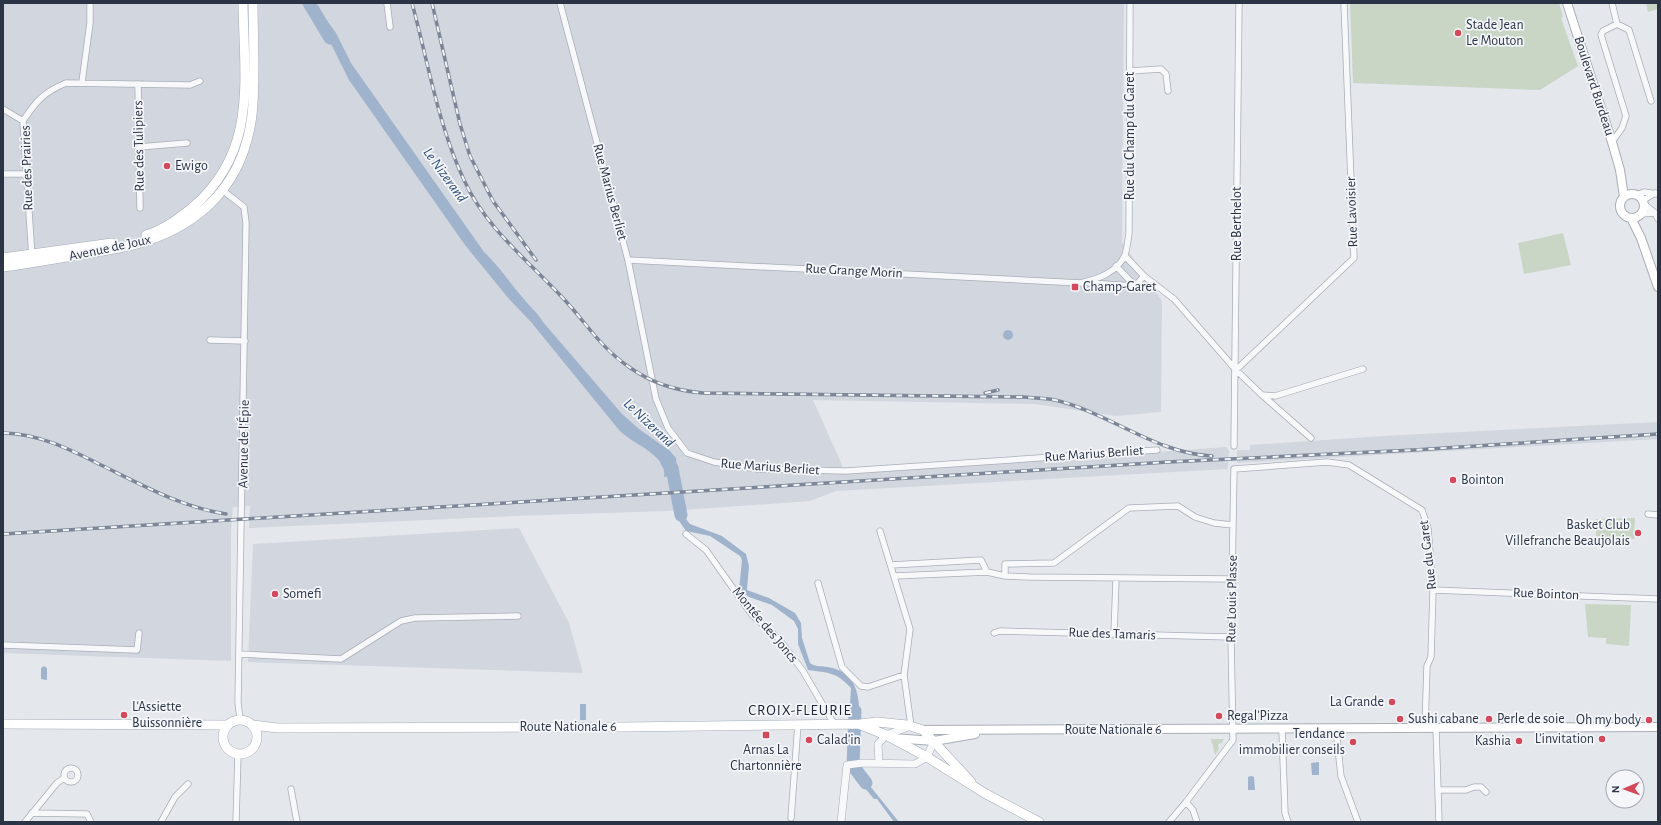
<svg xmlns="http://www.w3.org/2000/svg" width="1661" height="825" font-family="'Alegreya Sans',sans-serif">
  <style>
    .built { fill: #d2d6de }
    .green { fill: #c9d6c5 }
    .water { fill: #9fb4cc }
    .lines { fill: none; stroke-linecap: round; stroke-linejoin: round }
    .river { stroke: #9fb4cc; stroke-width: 13 }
    .minor-casing { stroke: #a9aeb7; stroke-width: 7 }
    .tertiary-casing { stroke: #a9aeb7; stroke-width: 8 }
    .secondary-casing { stroke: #a9aeb7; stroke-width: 10 }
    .primary-casing { stroke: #a3abb8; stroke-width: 10 }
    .minor { stroke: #f7f8fa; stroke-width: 5.5 }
    .tertiary { stroke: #f7f8fa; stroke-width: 7 }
    .secondary { stroke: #fff; stroke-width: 8 }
    .primary { stroke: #fff; stroke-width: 9 }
    .rail-casing { stroke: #7d8696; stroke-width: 3.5 }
    .rail { stroke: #f4f6f9; stroke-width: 2; stroke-dasharray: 6; stroke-linecap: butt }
    .poi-dot { fill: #d1495b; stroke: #f4f6f9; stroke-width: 1.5 }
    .labels { text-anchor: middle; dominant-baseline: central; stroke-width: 3.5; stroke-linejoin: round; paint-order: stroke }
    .poi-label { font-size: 14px; fill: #2b3445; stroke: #f4f6f9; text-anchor: start }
    .street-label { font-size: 14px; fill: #2b3445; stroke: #f4f6f9 }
    .water-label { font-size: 15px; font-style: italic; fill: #34527a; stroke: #f4f6f9 }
    .neighbourhood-label { font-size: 15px; letter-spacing: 1px; fill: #1d2536; stroke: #f4f6f9 }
  </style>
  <rect width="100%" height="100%" fill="#e4e7ec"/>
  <path class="built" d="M3 3H1124L1122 242 1162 301 1161 412 1116 416 1035 404 813 400 846 474 1226 447 1229 451 1228 465 1227 469 836 491 810 501 668 511 513 516 249 528 250 506 233 507 231 530V661L3 653Z
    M1658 422V439L1237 463V450H1250V445L1383 436Z
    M519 528 569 623 583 673 248 662 253 544Z"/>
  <path class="green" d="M1350 3H1559L1563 17 1561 18 1578 66 1540 90 1353 83Z
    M1646 3H1658V9L1648 12Z
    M1563 233 1571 265 1524 274 1518 243Z
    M1635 518 1634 539 1596 538V519Z
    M1585 604 1631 605 1629 646 1606 644V638L1588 637Z
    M1211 739H1224L1222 743 1218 744 1219 749 1215 755Z"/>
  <path class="water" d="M302 3H314L336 33 351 63 484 252C499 266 510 283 523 298 530 307 538 313 543 322L622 414 639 429 670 451 676 458 678 480 671 476 664 477C668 455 632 444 619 430L531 322 509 299 465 245 349 80 318 18Z
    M1003 335a5 5 0 1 1 10 0a5 5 0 1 1-10 0Z
    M678 497 686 519 690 524 722 536 746 554 749 566 747 590 769 598 795 613 801 623 802 638 810 663C815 667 822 666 828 667 858 672 859 696 860 720H849L851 688C836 672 830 673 808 670L798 644V629L794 621 772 605 749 597 739 590 742 560 740 556 710 536 686 531 677 518 674 498Z
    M44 666 47 668V680L41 679V668Z
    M580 704H586V720H580Z
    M850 736H858L857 759H848Z
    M1319 762V775H1312L1311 763Z
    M852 769H858V771L899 822H894L877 799H874L854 775Z
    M1251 776 1254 777 1255 790H1248V777Z"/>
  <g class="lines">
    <path class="river" d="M309 3 330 38
      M667 462 672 468 681 515
      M855 711 853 766 866 783"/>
    <g class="minor-casing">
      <path id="minor" d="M387 3 390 27
        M560 3 628 260 656 399 668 428 687 453 714 462 758 469 846 471 1157 450
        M1612 3 1617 24
        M1130 71 1161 69 1166 74 1168 91
        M82 82 90 23V3
        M138 84 140 208
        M3 109 23 121
        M1612 142 1622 128 1626 116 1601 35 1603 31 1617 24 1629 30 1651 101
        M139 147 187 143
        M3 174H26
        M221 189 244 207 246 223 238 703 240 719
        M1637 195 1644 192 1658 194
        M1642 201 1655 193
        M1644 204 1655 213 1658 219
        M1640 214 1655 213
        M1125 256 1144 276 1174 299 1236 370 1262 395 1275 396 1363 369
        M32 257 23 121C36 101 44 92 66 83L190 85 200 81
        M628 260 1081 283C1097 279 1117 273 1125 255 1127 249 1128 240 1129 233L1130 3
        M1116 266 1135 286 1144 276
        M1089 283 1135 286
        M210 340 245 341
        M1236 370 1354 258 1344 3
        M1262 395 1311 438
        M1234 446 1239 3
        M1648 514 1658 515
        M880 531 910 629 904 675
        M686 534 706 550 752 615 779 639 803 671 834 724
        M891 565 981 560 987 572 895 576
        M987 572 1005 576 1029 577 1232 579
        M1005 576V564L1054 563 1129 508 1178 506 1195 517 1214 523 1233 525
        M818 583 842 667 861 686 868 687 904 675 911 726
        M1433 590 1658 599
        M994 633 1000 631 1231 637
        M1114 635 1116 579
        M3 645 137 650 139 633
        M239 654 341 659 401 621 415 618 518 616
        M1436 728 1439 822
        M1336 729 1341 776 1358 822
        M1282 730 1285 813 1288 822
        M64 775a7 7 0 1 1 14 0a7 7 0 1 1-14 0Z
        M291 789 297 822
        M1438 790H1466L1474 787H1481L1486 792
        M1186 802 1193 810 1197 822
        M32 813 87 814 91 822
        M791 818 798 724
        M25 822 57 783 64 778
        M161 822 175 797 188 784
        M236 822 238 754
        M1169 822 1186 802 1233 740 1231 637 1234 469 1327 462 1349 465 1422 510 1428 528 1433 590 1431 657 1427 666 1425 728"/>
    </g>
    <g class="tertiary-casing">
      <path id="tertiary" d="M879 764 878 744 886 735 911 726
        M841 822 847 765 863 763 915 764 927 757 934 741"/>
    </g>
    <g class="secondary-casing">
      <path id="secondary" d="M1567 3 1612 142 1620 170 1624 197
        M1620 206a12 12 0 1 1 24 0a12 12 0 1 1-24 0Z
        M1631 218 1641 238 1658 287
        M923 730 1658 727
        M893 738 934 741 975 734"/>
    </g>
    <g class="primary-casing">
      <path id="primary" d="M146 235C164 230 179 218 193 207 258 151 244 80 243 3
        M3 258 112 243
        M3 267C32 263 61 258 90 253 107 250 126 248 143 242 205 223 244 180 252 115 256 79 253 39 253 3
        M223 737a17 17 0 1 1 34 0a17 17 0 1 1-34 0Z
        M3 724 226 725
        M253 725 277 728 623 727 860 724 877 722 907 725 923 730 971 782
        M861 725 886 735 927 757 986 794 1039 822"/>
    </g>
    <use href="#minor" class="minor"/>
    <use href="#tertiary" class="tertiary"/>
    <use href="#secondary" class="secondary"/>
    <use href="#primary" class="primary"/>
    <g class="rail-casing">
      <path id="rail" d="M412 3C428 62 438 125 464 180 487 231 534 265 571 307 590 329 604 350 629 367 650 382 677 391 703 393L1022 397C1033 398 1044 398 1055 400 1110 413 1154 453 1212 456
        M432 3 460 124 470 156 493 201 536 260
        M985 393 998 390
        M3 433C40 434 69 449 101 465 142 485 181 507 226 514
        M3 534 1168 462 1414 450 1658 434"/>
    </g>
    <use href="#rail" class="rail"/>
  </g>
  <g class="poi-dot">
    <circle cx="1458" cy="33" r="4"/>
    <circle cx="167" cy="166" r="4"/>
    <rect x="1071" y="283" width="8" height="8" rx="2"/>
    <circle cx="1453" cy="480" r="4"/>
    <circle cx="1638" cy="533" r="4"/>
    <circle cx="275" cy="594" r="4"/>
    <circle cx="1392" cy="702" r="4"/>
    <circle cx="124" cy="715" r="4"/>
    <circle cx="1219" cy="716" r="4"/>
    <circle cx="1400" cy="719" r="4"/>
    <circle cx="1489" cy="719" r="4"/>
    <circle cx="1649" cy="720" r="4"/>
    <rect x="762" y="731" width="8" height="8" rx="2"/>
    <circle cx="1602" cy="739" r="4"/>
    <circle cx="809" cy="740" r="4"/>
    <circle cx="1519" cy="741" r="4"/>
    <circle cx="1353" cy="742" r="4"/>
  </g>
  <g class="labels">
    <g class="poi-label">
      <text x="1466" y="25">Stade Jean<tspan x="1466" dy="16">Le Mouton</tspan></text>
      <text x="175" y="166">Ewigo</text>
      <text x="1083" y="287">Champ-Garet</text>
      <text x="1461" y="480">Bointon</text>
      <text x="1630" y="525" text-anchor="end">Basket Club<tspan x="1630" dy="16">Villefranche Beaujolais</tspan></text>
      <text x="283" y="594">Somefi</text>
      <text x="1384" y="702" text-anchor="end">La Grande</text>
      <text x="132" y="707">L'Assiette<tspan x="132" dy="16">Buissonnière</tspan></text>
      <text x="1227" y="716">Regal'Pizza</text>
      <text x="1408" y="719">Sushi cabane</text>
      <text x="1497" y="719">Perle de soie</text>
      <text x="1641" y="720" text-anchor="end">Oh my body</text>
      <text x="1345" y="734" text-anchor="end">Tendance<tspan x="1345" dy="16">immobilier conseils</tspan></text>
      <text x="1594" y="739" text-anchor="end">L’invitation</text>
      <text x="817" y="740">Calad'in</text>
      <text x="1511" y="741" text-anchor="end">Kashia</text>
      <text x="766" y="750" text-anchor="middle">Arnas La<tspan x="766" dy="16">Chartonnière</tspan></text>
    </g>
    <g class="street-label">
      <text transform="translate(1594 86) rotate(72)">Boulevard Burdeau</text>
      <text transform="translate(1130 136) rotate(-90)">Rue du Champ du Garet</text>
      <text transform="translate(139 146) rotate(-91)">Rue des Tulipiers</text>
      <text transform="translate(27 168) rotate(-92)">Rue des Prairies</text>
      <text transform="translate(610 192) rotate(75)">Rue Marius Berliet</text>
      <text transform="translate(1352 212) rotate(-92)">Rue Lavoisier</text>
      <text transform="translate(1237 224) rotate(-90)">Rue Berthelot</text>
      <text transform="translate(110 248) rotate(-12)">Avenue de Joux</text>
      <text transform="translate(854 271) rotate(3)">Rue Grange Morin</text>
      <text transform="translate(244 444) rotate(-89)">Avenue de l'Épie</text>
      <text transform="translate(1094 454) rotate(-4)">Rue Marius Berliet</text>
      <text transform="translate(770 467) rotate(4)">Rue Marius Berliet</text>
      <text transform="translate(1428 555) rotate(-97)">Rue du Garet</text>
      <text transform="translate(1546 594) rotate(2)">Rue Bointon</text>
      <text transform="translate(1232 599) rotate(-89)">Rue Louis Plasse</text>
      <text transform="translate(765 625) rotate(50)">Montée des Joncs</text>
      <text transform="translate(1112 634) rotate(2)">Rue des Tamaris</text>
      <text x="568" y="727">Route Nationale 6</text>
      <text x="1113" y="730">Route Nationale 6</text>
    </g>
    <g class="water-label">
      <text transform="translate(445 175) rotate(54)">Le Nizerand</text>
      <text transform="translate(649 423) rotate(43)">Le Nizerand</text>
    </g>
    <g class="neighbourhood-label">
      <text x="800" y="710">CROIX-FLEURIE</text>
    </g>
  </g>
  <rect width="1661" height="825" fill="none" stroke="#2b3445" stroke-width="8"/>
  <g transform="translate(1625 789) rotate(268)"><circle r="19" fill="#f4f6f9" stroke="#a4a8b1"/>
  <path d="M0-3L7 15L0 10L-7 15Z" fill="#d1495b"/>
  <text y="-6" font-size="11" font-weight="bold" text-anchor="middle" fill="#2b3445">N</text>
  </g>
</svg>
